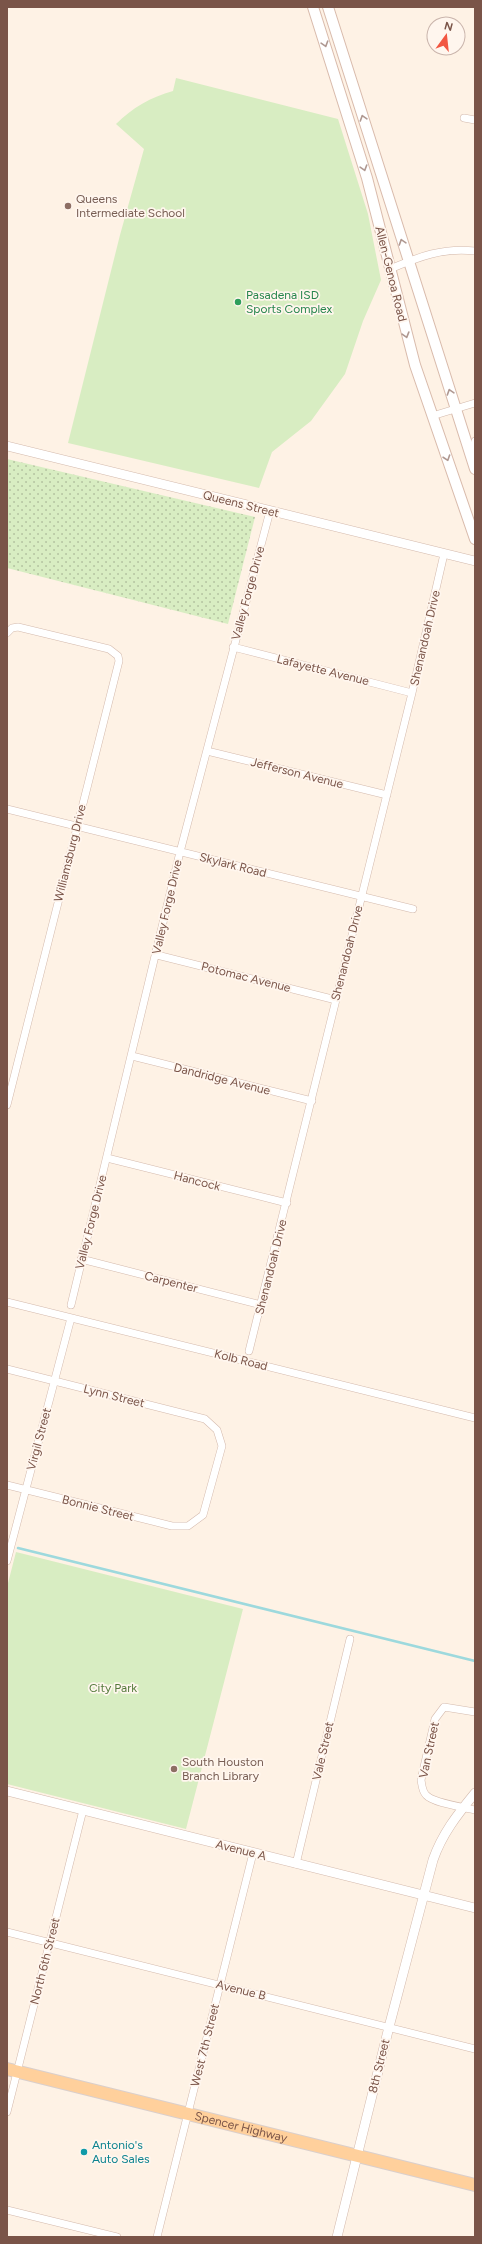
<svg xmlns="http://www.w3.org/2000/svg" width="482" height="2244" font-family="Figtree,sans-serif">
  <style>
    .grass { fill: url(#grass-dots) }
    .green { fill: #d8edc2 }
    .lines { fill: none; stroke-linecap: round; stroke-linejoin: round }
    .stream { stroke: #9dd9dd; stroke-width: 2.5 }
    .minor-casing { stroke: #d4baad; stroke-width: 8 }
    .tertiary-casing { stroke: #d4baad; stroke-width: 10 }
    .secondary-casing { stroke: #d9bbac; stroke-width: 12 }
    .primary-casing { stroke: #dacfcc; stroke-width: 14 }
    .minor { stroke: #fff; stroke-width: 7 }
    .tertiary { stroke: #fff; stroke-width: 9 }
    .secondary { stroke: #fff; stroke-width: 10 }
    .primary { stroke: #ffd09c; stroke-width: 12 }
    .oneway { stroke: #af9891 }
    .education-dot { fill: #8d6e63; stroke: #fff6ee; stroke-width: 1.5 }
    .leisure-dot { fill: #2e9e5b; stroke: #fff6ee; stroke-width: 1.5 }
    .culture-dot { fill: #0f9aa8; stroke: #fff6ee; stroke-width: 1.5 }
    .labels { text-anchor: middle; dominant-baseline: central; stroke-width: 3.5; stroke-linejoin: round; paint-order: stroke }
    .education-label { font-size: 12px; fill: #785e54; stroke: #fff6ee; text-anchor: start }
    .street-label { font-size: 12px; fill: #7a5448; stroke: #fff6ee }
    .leisure-label { font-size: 12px; fill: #27864d; stroke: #fff6ee; text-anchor: start }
    .park-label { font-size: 12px; fill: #557a3c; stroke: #fff6ee }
    .culture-label { font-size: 12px; fill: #0d838f; stroke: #fff6ee; text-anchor: start }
  </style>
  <defs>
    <pattern id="grass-dots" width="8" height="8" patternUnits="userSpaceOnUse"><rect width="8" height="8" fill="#d8edc2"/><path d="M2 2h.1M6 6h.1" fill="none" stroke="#b4c3a0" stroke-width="1.8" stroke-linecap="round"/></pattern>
  </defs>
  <rect width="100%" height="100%" fill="#fef2e5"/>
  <path class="grass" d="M7 459 255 517 228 624 7 568Z"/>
  <path class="green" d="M176 78 338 119 368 214 381 280 363 321 345 374 311 421 272 452 259 488 68 443 120 235 144 149 116 124C132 108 151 97 173 91Z
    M16 1552 243 1609 186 1829 7 1784V1587Z"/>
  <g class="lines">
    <path class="stream" d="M18 1548 475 1661"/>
    <g class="minor-casing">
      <path id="minor" d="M464 118 475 120
        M390 269C418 257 444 247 475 251
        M432 416 475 403
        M471 457 475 441
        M7 633 12 628 18 627 109 649 118 656 119 661 7 1105
        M233 647 412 693
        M207 751 387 795
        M7 809 413 909
        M157 955 336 1000
        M132 1056 312 1101
        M107 1158 287 1203
        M81 1259 261 1305
        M7 1302 475 1418
        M71 1305 180 852 270 511
        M249 1351 412 693 444 554
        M7 1369 205 1419 217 1430 222 1446 203 1515 188 1526H172L7 1485
        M7 1561 71 1318
        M475 1712 444 1707 435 1719 421 1780C422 1785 422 1791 426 1795 433 1803 463 1807 475 1810
        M296 1864 350 1639
        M7 1932 475 2049
        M7 2112 83 1810
        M7 2210 117 2237
        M157 2237 253 1853"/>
    </g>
    <g class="tertiary-casing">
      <path id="tertiary" d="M7 446 475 561
        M7 1791 475 1908
        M337 2237 389 2027 433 1860C442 1834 457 1815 475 1793"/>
    </g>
    <g class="secondary-casing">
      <path id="secondary" d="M313 7 367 178 415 365 475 539
        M328 7 475 469"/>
    </g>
    <g class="primary-casing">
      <g id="primary">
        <path id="s1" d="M7 2069 475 2185"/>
      </g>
    </g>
    <use href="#minor" class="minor"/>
    <use href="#tertiary" class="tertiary"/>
    <use href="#secondary" class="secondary"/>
    <use href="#primary" class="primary"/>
  </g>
  <defs><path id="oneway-chevron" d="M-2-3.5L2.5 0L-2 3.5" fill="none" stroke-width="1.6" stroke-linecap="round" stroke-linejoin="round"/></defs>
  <g class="oneway">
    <use href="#oneway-chevron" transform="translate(325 44) rotate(73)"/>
    <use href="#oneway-chevron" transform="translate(363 118) rotate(-108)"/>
    <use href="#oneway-chevron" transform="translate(364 168) rotate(73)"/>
    <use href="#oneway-chevron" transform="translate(402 242) rotate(-108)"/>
    <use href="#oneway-chevron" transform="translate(406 335) rotate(74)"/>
    <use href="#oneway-chevron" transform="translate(450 392) rotate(-108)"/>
    <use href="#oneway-chevron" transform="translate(447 458) rotate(71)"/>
  </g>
  <g class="education-dot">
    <circle cx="68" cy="206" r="4"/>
    <circle cx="174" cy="1769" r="4"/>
  </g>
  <circle class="leisure-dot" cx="238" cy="302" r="4"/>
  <circle class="culture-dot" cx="84" cy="2152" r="4"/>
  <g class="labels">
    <g class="education-label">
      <text x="76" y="199">Queens<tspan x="76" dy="14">Intermediate School</tspan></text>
      <text x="182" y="1762">South Houston<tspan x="182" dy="14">Branch Library</tspan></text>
    </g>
    <g class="street-label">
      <text transform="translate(391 274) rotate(76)">Allen-Genoa Road</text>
      <text transform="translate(241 504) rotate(14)">Queens Street</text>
      <text transform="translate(248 593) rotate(-75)">Valley Forge Drive</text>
      <text transform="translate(425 638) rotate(-77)">Shenandoah Drive</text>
      <text transform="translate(323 670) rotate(14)">Lafayette Avenue</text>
      <text transform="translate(297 773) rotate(14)">Jefferson Avenue</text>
      <text transform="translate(70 853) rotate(-76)">Williamsburg Drive</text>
      <text transform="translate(233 865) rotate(14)">Skylark Road</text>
      <text transform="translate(167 907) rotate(-77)">Valley Forge Drive</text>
      <text transform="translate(347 953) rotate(-76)">Shenandoah Drive</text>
      <text transform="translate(246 977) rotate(14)">Potomac Avenue</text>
      <text transform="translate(222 1079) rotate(14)">Dandridge Avenue</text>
      <text transform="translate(197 1181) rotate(14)">Hancock</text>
      <text transform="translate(91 1222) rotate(-76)">Valley Forge Drive</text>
      <text transform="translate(271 1267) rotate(-76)">Shenandoah Drive</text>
      <text transform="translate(171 1282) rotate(14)">Carpenter</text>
      <text transform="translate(241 1360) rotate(14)">Kolb Road</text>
      <text transform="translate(114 1396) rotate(14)">Lynn Street</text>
      <text transform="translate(39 1439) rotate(-75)">Virgil Street</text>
      <text transform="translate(98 1508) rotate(14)">Bonnie Street</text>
      <text transform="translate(429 1750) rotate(-78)">Van Street</text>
      <text transform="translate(323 1751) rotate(-77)">Vale Street</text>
      <text transform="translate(241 1850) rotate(14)">Avenue A</text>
      <text transform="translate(45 1961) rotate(-76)">North 6th Street</text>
      <text transform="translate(241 1990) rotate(14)">Avenue B</text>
      <text transform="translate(205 2045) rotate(-76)">West 7th Street</text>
      <text transform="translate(379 2066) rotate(-76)">8th Street</text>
      <text stroke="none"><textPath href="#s1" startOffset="241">Spencer Highway</textPath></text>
    </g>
    <g class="leisure-label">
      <text x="246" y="295">Pasadena ISD<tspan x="246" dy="14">Sports Complex</tspan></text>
    </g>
    <g class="park-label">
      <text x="113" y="1688">City Park</text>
    </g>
    <g class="culture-label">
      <text x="92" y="2145">Antonio's<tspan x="92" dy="14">Auto Sales</tspan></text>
    </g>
  </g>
  <rect width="482" height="2244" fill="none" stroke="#7a5448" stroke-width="16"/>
  <g transform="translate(446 36) rotate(15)"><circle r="19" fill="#fff6ee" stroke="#cab5ac"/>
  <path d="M0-3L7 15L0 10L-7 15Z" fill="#f25641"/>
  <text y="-6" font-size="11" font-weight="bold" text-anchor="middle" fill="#7a5448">N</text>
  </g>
</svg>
